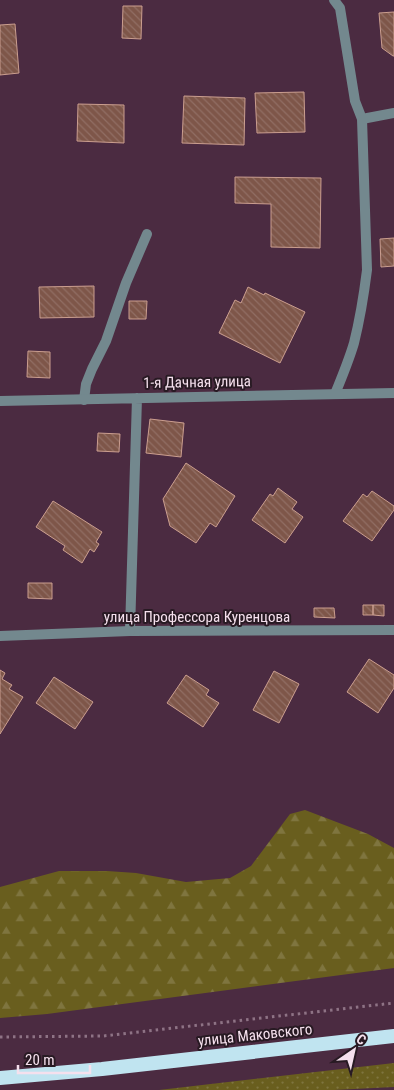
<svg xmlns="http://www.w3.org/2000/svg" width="394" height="1090" font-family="'Roboto Condensed',sans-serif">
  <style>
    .grass { fill: url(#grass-dots) }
    .forest { fill: url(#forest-firs) }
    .building { fill: url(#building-back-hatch); stroke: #cb9e8f }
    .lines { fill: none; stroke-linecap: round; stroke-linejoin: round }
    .path { stroke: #8e7385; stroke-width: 3; stroke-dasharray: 2.5 4; stroke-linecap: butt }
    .service { stroke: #73888e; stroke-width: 10 }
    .minor { stroke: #73888e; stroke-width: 10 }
    .trunk { stroke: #c0e4f0; stroke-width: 14 }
    .labels { text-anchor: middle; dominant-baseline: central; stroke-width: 4; stroke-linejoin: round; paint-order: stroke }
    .street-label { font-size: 15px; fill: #f5e0ed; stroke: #281a23 }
  </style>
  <defs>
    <pattern id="grass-dots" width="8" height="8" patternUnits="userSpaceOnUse" patternTransform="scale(1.25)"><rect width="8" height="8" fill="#695e1e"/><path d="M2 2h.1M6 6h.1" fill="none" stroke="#7f753f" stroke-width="1.8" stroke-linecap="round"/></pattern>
    <pattern id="forest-firs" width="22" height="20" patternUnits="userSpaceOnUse" patternTransform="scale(1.25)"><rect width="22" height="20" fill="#695e1e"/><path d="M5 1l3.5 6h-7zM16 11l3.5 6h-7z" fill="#7f753f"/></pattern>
    <pattern id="building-back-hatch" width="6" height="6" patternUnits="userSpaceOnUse" patternTransform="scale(1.25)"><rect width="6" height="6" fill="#7e5649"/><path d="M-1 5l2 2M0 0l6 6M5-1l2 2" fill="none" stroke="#916e64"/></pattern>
  </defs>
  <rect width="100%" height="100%" fill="#4b2b41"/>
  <path class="grass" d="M394 1063V1087L334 1090H159Z"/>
  <path class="forest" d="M305 810 368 834 394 848V968L47 1014 0 1018V887L59 871H107L136 873 186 882 230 878 251 866 290 814Z"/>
  <path class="building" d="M123 6H142L141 39 122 38Z
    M394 12V56H393L382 48 379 13Z
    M15 24 19 73 0 75V25Z
    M304 92 305 132 257 133 255 93Z
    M184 96 245 98 244 145 182 143Z
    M78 104 124 105V143L77 141Z
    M235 177 321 178 320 248 271 247V204L235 203Z
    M394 238V266L381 267 380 239Z
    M94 286V317L40 318 39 287Z
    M248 287 264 295 265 293 305 312 280 363 219 333 235 300 241 303Z
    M129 301H147L146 319H129Z
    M28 351 50 352V378L27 377Z
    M150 419 184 423 181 457 146 453Z
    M98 433 120 434 119 452 97 451Z
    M186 463 235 496 216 527 210 523 196 543 170 526 163 499Z
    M278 488 297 502 292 509 303 517 285 543 252 520 270 494 273 496Z
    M372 491 394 506V510L372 541 343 521 363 494 367 497Z
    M53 501 102 532 96 542 99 544 94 552 90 549 82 563 63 550 65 546 36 527Z
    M28 583H52V599L28 598Z
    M363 605H373V615H363Z
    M373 605H384V616L373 615Z
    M314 608H334L335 618 314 617Z
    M369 659 394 675V688L378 713 347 692Z
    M0 670 5 673 2 679 12 685 9 689 23 697 0 734Z
    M274 671 299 684 279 723 253 710Z
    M186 675 209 690 206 695 219 703 203 727 167 703Z
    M54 677 93 702 75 729 36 703Z"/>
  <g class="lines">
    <path class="path" d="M0 1037 103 1036 394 1003"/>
    <path class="service" d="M334 0 340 8 355 101 362 119 394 113
      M335 394C342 377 349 360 354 343 360 319 364 294 367 270L362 119
      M84 400 86 384 92 369 106 341 126 283 147 234
      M0 636 130 631 394 630"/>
    <path class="minor" d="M0 401 394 393
      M130 631 137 398"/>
    <path class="trunk" d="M0 1078 102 1069 394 1036"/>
  </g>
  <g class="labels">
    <g class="street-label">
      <text transform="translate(197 382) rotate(-1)">1-я Дачная улица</text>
      <text x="197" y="617">улица Профессора Куренцова</text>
      <text transform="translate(255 1035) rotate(-6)">улица Маковского</text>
    </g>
  </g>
  <g transform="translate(354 1050) rotate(34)" stroke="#281a23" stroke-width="4" paint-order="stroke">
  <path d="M0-4L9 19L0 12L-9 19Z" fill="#f5e0ed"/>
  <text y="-8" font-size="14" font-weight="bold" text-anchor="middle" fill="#f5e0ed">С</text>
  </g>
  <path d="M18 1065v8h72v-8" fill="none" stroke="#f5e0ed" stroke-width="2.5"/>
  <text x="25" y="1065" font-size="15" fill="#f5e0ed" stroke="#281a23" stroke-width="4" paint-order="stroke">20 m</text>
</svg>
